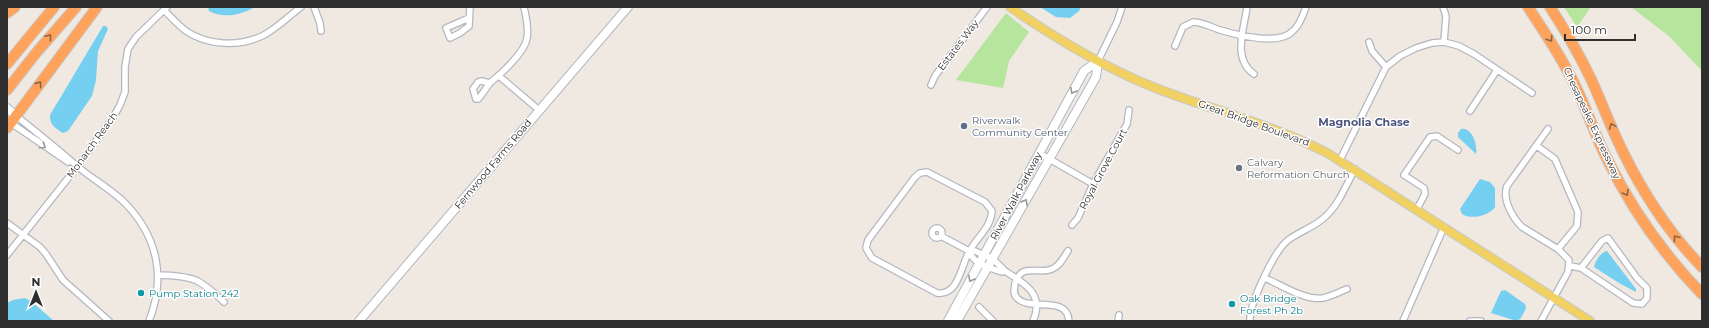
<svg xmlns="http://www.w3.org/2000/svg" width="1709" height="328" font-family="Montserrat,sans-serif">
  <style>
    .green { fill: #b6e59e }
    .water { fill: #75cff0 }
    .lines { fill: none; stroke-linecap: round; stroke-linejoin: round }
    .street-casing { stroke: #b4b7c1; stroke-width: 8 }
    .secondary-casing { stroke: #b4b7c1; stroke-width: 10 }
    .primary-casing { stroke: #c9c9c9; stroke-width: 10 }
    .highway-casing { stroke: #c9c9c9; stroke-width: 12 }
    .street { stroke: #fff; stroke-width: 5.5 }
    .secondary { stroke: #fff; stroke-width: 8 }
    .primary { stroke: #f2d163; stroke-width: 8 }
    .highway { stroke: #ffa35c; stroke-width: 10 }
    .oneway { stroke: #8c6343 }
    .oneway2 { stroke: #969696 }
    .service-dot { fill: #5c6f8a; stroke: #fff; stroke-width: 1.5 }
    .worship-dot { fill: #6b7280; stroke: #fff; stroke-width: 1.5 }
    .culture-dot { fill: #0f9aa8; stroke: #fff; stroke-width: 1.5 }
    .labels { text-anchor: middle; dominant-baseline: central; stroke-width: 3; stroke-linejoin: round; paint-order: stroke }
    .street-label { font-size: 10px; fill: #2e2e2e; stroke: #fff }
    .service-label { font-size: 10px; fill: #4e5e75; stroke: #fff; text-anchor: start }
    .worship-label { font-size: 10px; fill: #5b616d; stroke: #fff; text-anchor: start }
    .culture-label { font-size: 10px; fill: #0d838f; stroke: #fff; text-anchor: start }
    .neighbourhood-label { font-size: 11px; font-weight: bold; fill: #4d5680; stroke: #fff }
  </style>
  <rect width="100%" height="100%" fill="#efe9e1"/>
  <path class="green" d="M1564 7H1591L1577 27Z
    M1631 7H1702V71L1670 37Z
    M1006 13 1029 32 1009 61 1003 88 956 80Z"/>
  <path class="water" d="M208 7H255C241 15 224 19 209 11Z
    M1040 7H1081L1079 11 1070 18 1056 17Z
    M103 26H106L108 29 98 51 96 80 92 96 68 131 63 133C56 129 49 124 50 115Z
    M1461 129C1472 127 1478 145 1476 154L1458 137V133Z
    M1480 179 1490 182 1495 188V207C1489 216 1471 220 1462 214L1460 209Z
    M1607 251 1636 289V292L1619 283 1594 267C1595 261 1601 252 1607 251Z
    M1505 290 1525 304 1526 308 1521 318 1517 321 1491 313 1501 291Z
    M25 298 32 302 54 321H7V303L13 300Z"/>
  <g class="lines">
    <g class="street-casing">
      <path id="street" d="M314 7 320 23 321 31
        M1247 7C1244 29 1232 59 1254 74
        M1443 7 1446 16 1444 42
        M164 10C171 17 178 25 186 31 208 46 240 47 264 35 277 28 289 16 301 7
        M469 18 446 28 450 38 460 33 469 26 470 7
        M1369 42 1372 51 1386 67
        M1175 46 1183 27 1193 22C1202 22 1211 27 1220 30 1237 35 1279 46 1293 31 1300 25 1303 15 1306 7
        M1098 61 1117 22 1122 7
        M499 76 539 110
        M490 83 481 81 478 82 473 89 476 99H478C483 94 487 86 491 82 502 73 525 52 527 38 529 28 526 17 524 7
        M931 85 935 76 987 7
        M1470 111 1497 70
        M16 116C37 132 57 149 77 166 92 179 111 189 125 203 158 237 166 278 149 321
        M11 123 68 162
        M1548 129 1507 186C1502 199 1512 217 1522 227L1558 249
        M1537 146 1555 159 1578 212 1577 226 1558 249 1569 260 1568 272 1541 321
        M1039 153 1093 184
        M1340 160 1386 67 1400 56 1416 48 1432 43 1444 42 1459 46 1474 54 1532 93
        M927 172 985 202 992 211C991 228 976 238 969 252 961 265 959 296 937 293L872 258 866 248 868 240 915 177 920 173Z
        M1417 209 1425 194 1424 188 1404 175 1430 137 1437 136 1458 150
        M7 223 40 247 46 254 63 280 109 321
        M1072 225 1078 218 1093 184 1127 124 1129 110
        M932 233a5 5 0 1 1 10 0a5 5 0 1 1-10 0Z
        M941 236 969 251H975L993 259 1005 271 1002 272C990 268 973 264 969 251
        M1068 251C1063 258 1060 266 1052 269 1038 275 1022 262 1015 283 1014 289 1013 294 1017 298 1030 312 1067 294 1069 321
        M7 255 77 167 114 116 120 105 125 92V67L128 49 136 37 167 7
        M1570 266 1581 268 1633 303 1642 304 1647 298V288L1637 278 1608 238 1602 241 1581 268
        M1005 271C1024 283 1045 294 1033 321
        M158 275C193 276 199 278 224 302
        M1265 278C1281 285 1306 301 1323 298 1332 296 1339 292 1347 289
        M979 307 993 321
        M1118 321 1119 315
        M1250 321C1249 304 1274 252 1287 241 1299 231 1314 228 1326 216 1339 204 1346 185 1355 169
        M1403 321 1444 227
        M1470 321H1481"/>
    </g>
    <g class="secondary-casing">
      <path id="secondary" d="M7 108 16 116
        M359 321 628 7
        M948 321 1084 71 1098 61
        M957 321 1096 77 1098 61"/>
    </g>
    <g class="primary-casing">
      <path id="primary" d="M1010 7C1055 38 1101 66 1153 87 1211 110 1273 124 1329 154L1590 321"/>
    </g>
    <g class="highway-casing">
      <path id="highway" d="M1528 7C1547 36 1566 64 1580 96 1589 116 1596 137 1606 157 1630 206 1664 255 1702 294
        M1550 7C1565 30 1579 54 1591 79 1602 103 1611 128 1623 152 1643 193 1670 234 1702 267
        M7 13 15 7
        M7 64 54 7
        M7 90 36 53 76 7
        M7 128 97 7"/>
    </g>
    <use href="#street" class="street"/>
    <use href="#secondary" class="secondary"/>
    <use href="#primary" class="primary"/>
    <use href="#highway" class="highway"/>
  </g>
  <defs><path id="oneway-chevron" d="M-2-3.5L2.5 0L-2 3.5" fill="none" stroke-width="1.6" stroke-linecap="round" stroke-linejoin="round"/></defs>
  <g class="oneway">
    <use href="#oneway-chevron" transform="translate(49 37) rotate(-50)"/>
    <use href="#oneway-chevron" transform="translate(1550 39) rotate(56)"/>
    <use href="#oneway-chevron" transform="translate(39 84) rotate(-54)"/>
    <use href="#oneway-chevron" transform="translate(1612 126) rotate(-114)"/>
    <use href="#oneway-chevron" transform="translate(1626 193) rotate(59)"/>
    <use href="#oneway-chevron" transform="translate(1676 238) rotate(-127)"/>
  </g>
  <g class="oneway2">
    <use href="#oneway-chevron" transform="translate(1073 91) rotate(118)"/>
    <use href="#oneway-chevron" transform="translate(43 146) rotate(35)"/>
    <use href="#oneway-chevron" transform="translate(1025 202) rotate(-60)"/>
    <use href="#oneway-chevron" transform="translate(971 279) rotate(119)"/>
  </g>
  <circle class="service-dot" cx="964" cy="126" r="4"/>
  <circle class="worship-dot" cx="1239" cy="168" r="4"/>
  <g class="culture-dot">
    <circle cx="141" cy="293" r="4"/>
    <circle cx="1232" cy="304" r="4"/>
  </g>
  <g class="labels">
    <g class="street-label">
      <text transform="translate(958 45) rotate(-53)">Estates Way</text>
      <text transform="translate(1254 123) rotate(20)">Great Bridge Boulevard</text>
      <text transform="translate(1592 123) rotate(65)">Chesapeake Expressway</text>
      <text transform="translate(92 145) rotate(-54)">Monarch Reach</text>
      <text transform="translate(493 164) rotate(-50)">Fernwood Farms Road</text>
      <text transform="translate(1103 169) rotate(-62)">Royal Grove Court</text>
      <text transform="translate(1016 196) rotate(-62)">River Walk Parkway</text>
    </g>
    <g class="service-label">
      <text x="972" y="120">Riverwalk<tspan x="972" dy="12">Community Center</tspan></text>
    </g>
    <g class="worship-label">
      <text x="1247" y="162">Calvary<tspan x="1247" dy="12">Reformation Church</tspan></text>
    </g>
    <g class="culture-label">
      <text x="149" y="293">Pump Station 242</text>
      <text x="1240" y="298">Oak Bridge<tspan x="1240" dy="12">Forest Ph 2b</tspan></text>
    </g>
    <g class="neighbourhood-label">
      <text x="1364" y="122">Magnolia Chase</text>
    </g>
  </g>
  <rect width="1709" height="328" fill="none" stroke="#2e2e2e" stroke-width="16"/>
  <g transform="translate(36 292)" stroke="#ffffff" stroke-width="3" paint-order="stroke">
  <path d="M0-3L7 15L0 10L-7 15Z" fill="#2e2e2e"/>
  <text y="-6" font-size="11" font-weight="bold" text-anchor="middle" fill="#2e2e2e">N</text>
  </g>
  <path d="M1565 34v6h70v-6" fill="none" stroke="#2e2e2e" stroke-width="2"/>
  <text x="1571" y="34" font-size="12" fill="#2e2e2e" stroke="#ffffff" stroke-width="3" paint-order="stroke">100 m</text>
</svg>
